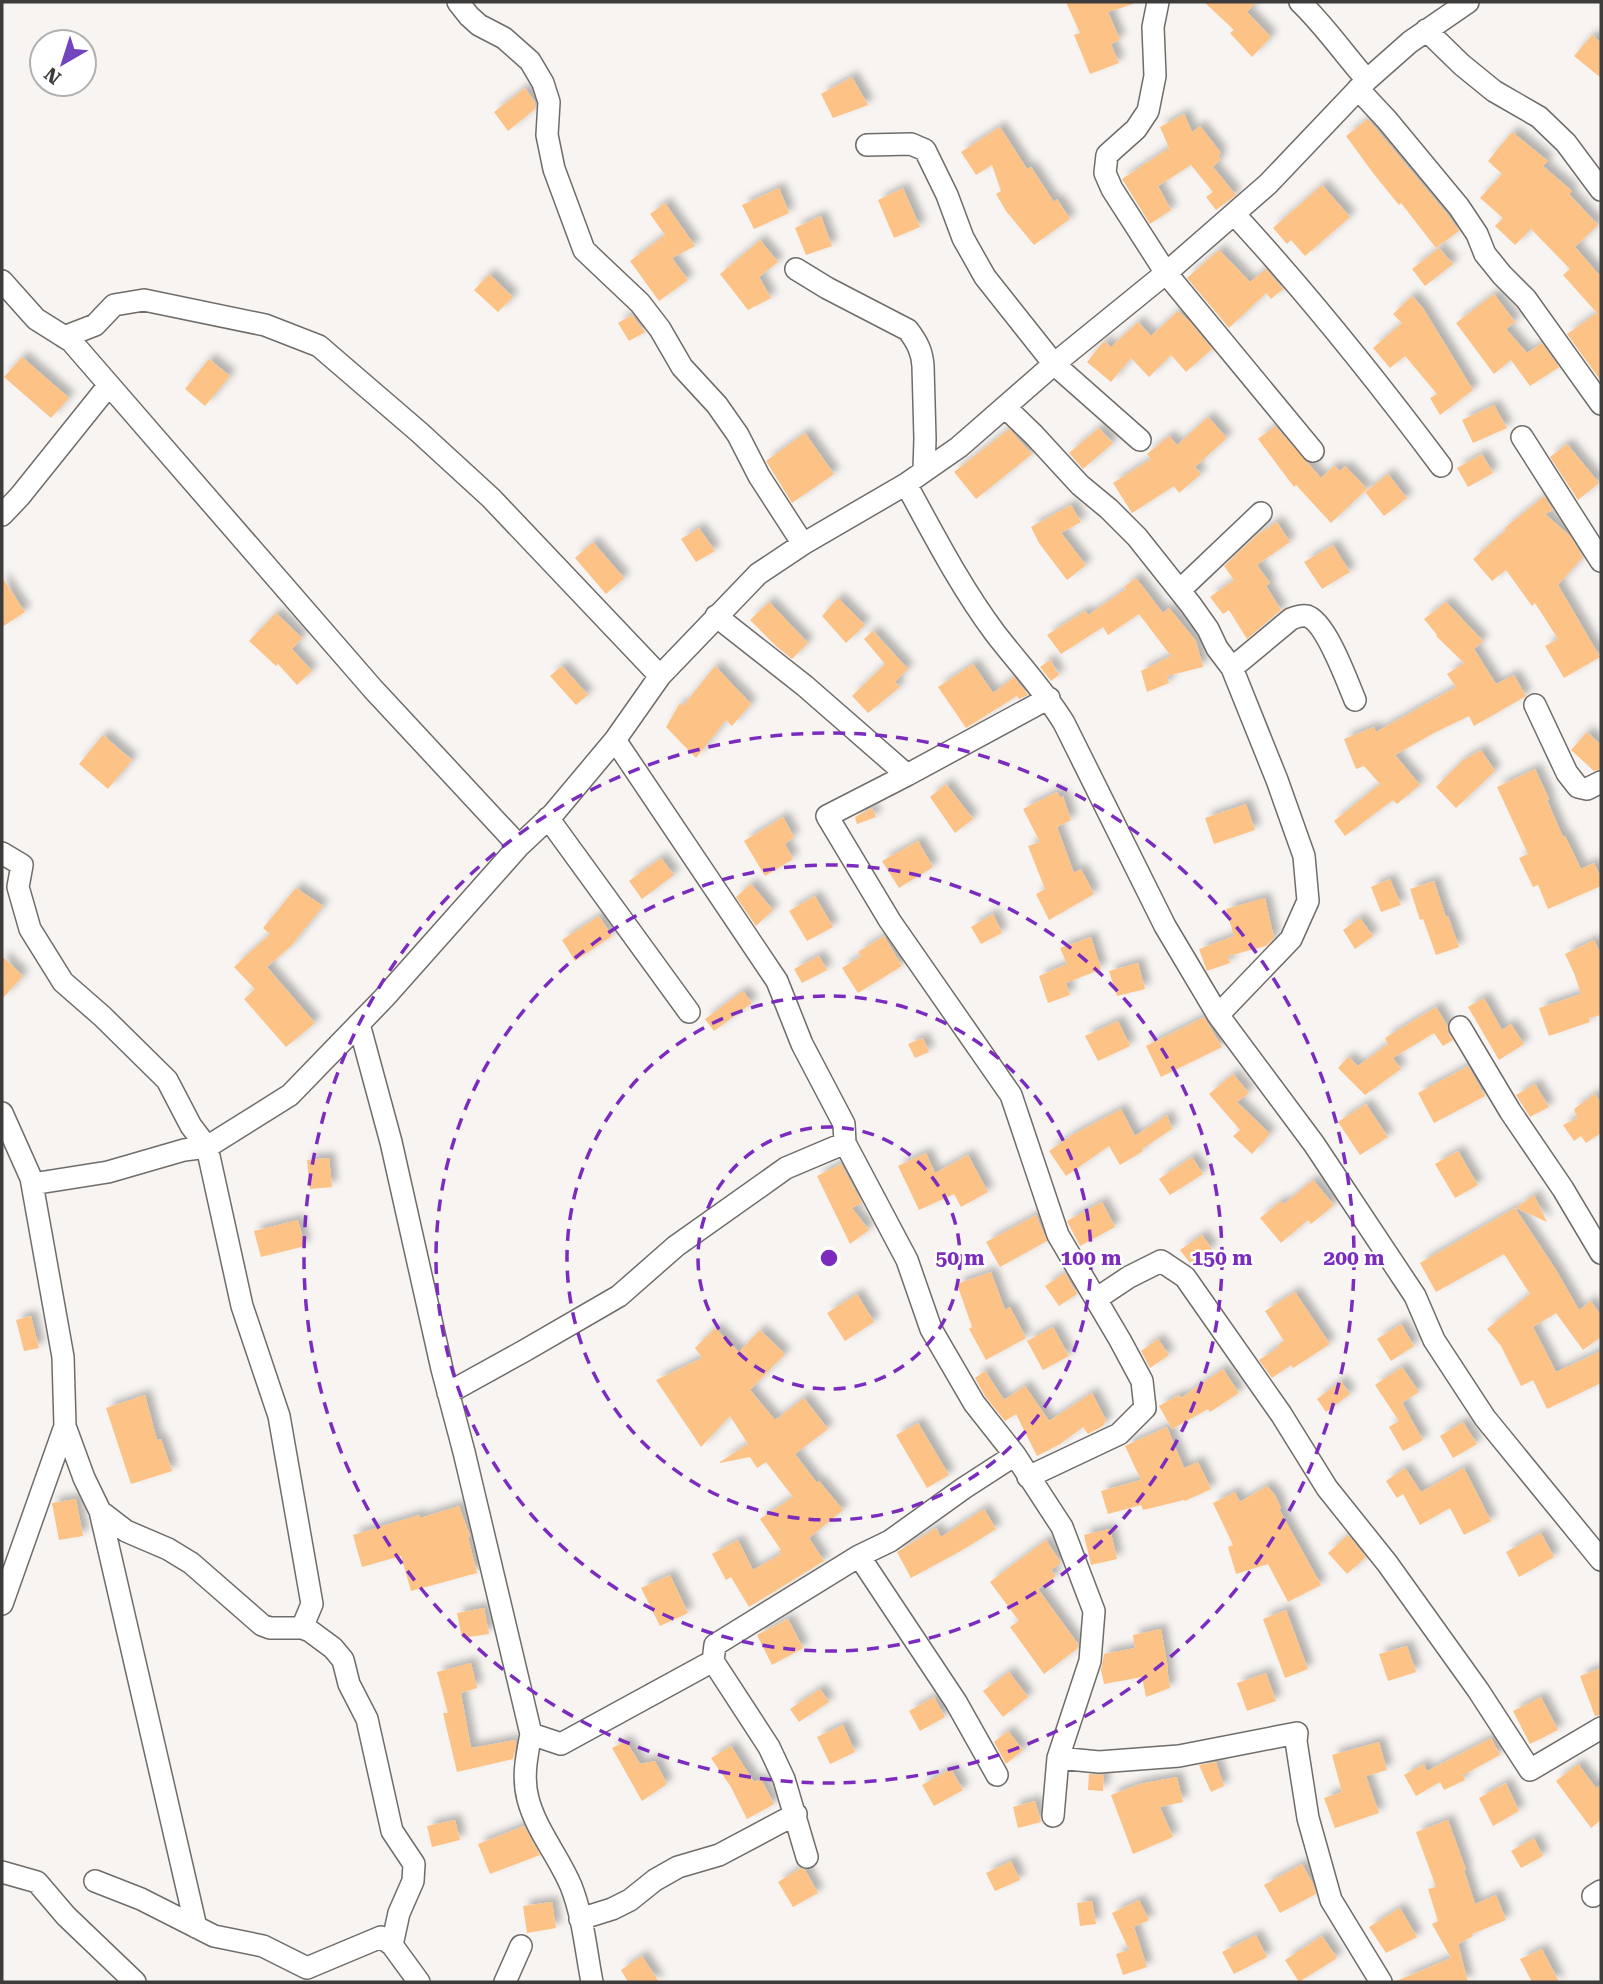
<svg xmlns="http://www.w3.org/2000/svg" width="1603" height="1984" font-family="'Roboto Serif',serif">
  <style>
    .building { fill: #fdc286; filter: url(#shadow) }
    .lines { fill: none; stroke-linecap: round; stroke-linejoin: round }
    .minor-casing { stroke: #6f6c69; stroke-width: 24 }
    .minor { stroke: #fff; stroke-width: 21 }
    .ring { fill: none; stroke: #7b2cbf; stroke-width: 3.5; stroke-dasharray: 12 9 }
    .centre { fill: #7b2cbf; stroke: #fff; stroke-width: 3.5 }
    .ring-label { font-size: 21px; text-anchor: middle; font-weight: bold; fill: #7b2cbf; stroke: #fff; stroke-width: 5; stroke-linejoin: round; paint-order: stroke }
  </style>
  <defs>
    <filter id="shadow"><feDropShadow dx="6" dy="-6" stdDeviation="3.5" flood-color="#0004"/></filter>
  </defs>
  <rect width="100%" height="100%" fill="#f7f4f1"/>
  <path class="building" d="M1066 2H1133V4L1108 12 1120 40 1111 44 1119 63 1090 74 1074 35 1080 33Z
    M1204 2H1256L1247 12 1271 37 1252 57 1230 33 1234 30Z
    M1592 35 1601 43V78L1574 56Z
    M852 77 868 105 833 118 821 94Z
    M525 88 535 102V109L508 131 494 112Z
    M1184 114 1192 132 1200 126 1221 153 1218 156 1221 159 1213 167 1236 195 1216 210 1206 197 1213 192 1191 165 1158 186 1171 210 1150 224 1122 179 1169 148 1160 127Z
    M1368 119 1448 215 1459 231 1436 248 1401 203 1399 205 1373 173 1346 136Z
    M1000 127 1027 169 1031 167 1054 202 1057 199 1070 219 1034 245 1006 211 996 194 1001 191 992 165 976 175 961 152Z
    M1512 132 1548 161 1543 166 1572 191 1569 194 1598 225 1575 247 1601 277V381L1567 334 1597 313 1563 275 1570 269 1531 229 1515 245 1495 226 1503 218 1480 198 1502 174 1488 161Z
    M1322 185 1350 217 1305 256 1291 240 1287 244 1273 228Z
    M779 188 789 213 754 229 742 205Z
    M903 188 920 227 894 238 878 200Z
    M665 203 695 246 672 258 688 280 659 301 630 261 665 235 650 214Z
    M821 216 832 246 806 255 795 228Z
    M760 240 778 262 759 277 771 298 748 310 720 274Z
    M1439 248 1453 264 1425 286 1412 269Z
    M1219 250 1250 282 1266 269 1283 289 1271 299 1266 293 1229 328 1187 278Z
    M489 274 513 297 498 312 474 290Z
    M1494 294 1515 322 1506 329 1527 353 1542 343 1559 367 1530 386 1511 360 1494 374 1456 323Z
    M1412 296 1423 308 1473 390 1440 415 1430 398 1437 394 1405 356 1390 368 1373 348 1402 323 1393 314Z
    M1178 311 1191 323 1212 349 1186 372 1171 355 1149 377 1131 358 1111 382 1087 362 1104 341 1111 347 1138 322 1151 336Z
    M632 315 645 332 629 341 618 323Z
    M22 357 69 398 51 418 4 377Z
    M209 359 230 376 205 406 185 389Z
    M1494 405 1507 428 1473 443 1462 420Z
    M1208 417 1227 438 1195 467 1201 474 1179 493 1174 486 1132 513 1113 483 1151 459 1147 454 1169 436 1177 445Z
    M1275 426 1321 478 1334 466 1340 471 1345 466 1367 489 1331 523 1296 485 1294 487 1258 439Z
    M1099 428 1113 443 1083 469 1069 453Z
    M1009 429 1032 454 976 499 954 472Z
    M805 433 834 474 792 503 766 461Z
    M1567 444 1599 483 1578 500 1550 457Z
    M1482 454 1493 473 1468 487 1457 468Z
    M1388 474 1407 498 1384 516 1365 492Z
    M1544 496 1553 510 1545 514 1570 536 1583 557 1558 585 1600 657 1564 678 1545 646 1558 639 1535 603 1532 606 1506 570 1492 581 1473 559 1506 530 1505 528Z
    M1071 505 1081 522 1061 533 1086 565 1067 580 1039 543 1031 527Z
    M1277 522 1290 542 1257 565 1270 583 1266 586 1281 610 1247 639 1229 610 1223 614 1210 597 1234 580 1224 566 1258 534Z
    M699 528 715 551 696 562 681 539Z
    M593 542 624 578 606 594 575 558Z
    M1333 545 1350 572 1322 589 1304 562Z
    M2 577 25 612 2 627Z
    M1136 578 1163 613 1169 608 1196 641 1203 667 1167 676 1169 683 1147 692 1141 671 1171 656 1139 614 1108 635 1103 627 1061 654 1047 635 1085 611 1088 615 1126 589 1124 587Z
    M838 598 865 625 846 643 822 616Z
    M769 602 808 643 792 659 776 646 750 620Z
    M1446 602 1483 641 1474 649 1496 684 1514 675 1526 696 1474 726 1469 716 1434 733 1395 755 1420 785 1397 804 1393 800 1345 836 1334 821 1380 784 1364 766 1356 769 1344 739 1374 727 1376 732 1456 687 1447 674 1464 663 1436 636 1437 635 1424 619Z
    M276 613 302 638 292 649 312 671 297 685 278 664 276 666 249 641Z
    M873 631 908 669 895 682 900 687 868 713 852 696 885 664 864 639Z
    M1050 660 1059 675 1051 681 1040 667Z
    M973 664 993 693 1014 677 1028 695 1019 699 1017 696 966 728 938 687Z
    M562 666 588 695 576 705 550 676Z
    M715 666 751 704 732 726 726 720 696 758 666 727 680 703 683 706Z
    M1587 732 1601 745V769L1594 771 1571 750Z
    M103 735 132 760 108 789 79 764Z
    M1481 750 1495 771 1456 808 1436 787 1462 761Z
    M1535 769 1549 799 1547 800 1563 837 1565 836 1581 869 1594 863 1601 878V886L1548 909 1538 885 1533 887 1519 858 1528 854 1497 787Z
    M946 784 973 819 955 833 930 797Z
    M1057 792 1061 798 1063 796 1071 820 1057 827 1074 873 1081 869 1094 894 1049 920 1036 894 1045 889 1028 846 1040 842 1023 809Z
    M1246 804 1255 830 1214 844 1205 818Z
    M872 808 876 817 857 824 855 817Z
    M783 817 794 837 785 844 793 859 765 876 744 841Z
    M918 841 933 867 899 888 882 861Z
    M661 858 674 875 642 899 629 881Z
    M1390 879 1401 905 1381 912 1371 887Z
    M1434 881 1446 917 1448 916 1459 947 1436 955 1423 919 1420 920 1410 889Z
    M751 884 773 910 756 926 736 897Z
    M296 888 323 906 291 946 267 967 315 1023 286 1047 244 999 255 989 234 967 270 934 263 928Z
    M815 896 833 927 807 941 789 911Z
    M1265 898 1274 938 1266 946 1228 956 1230 963 1207 971 1199 949 1234 936 1226 909Z
    M993 914 1002 933 981 944 971 927Z
    M599 916 612 936 575 961 562 940Z
    M1360 918 1373 936 1355 949 1343 930Z
    M884 936 902 966 858 993 842 968 861 956 858 952Z
    M1091 937 1101 969 1066 983 1070 995 1048 1003 1039 976 1067 964 1060 948Z
    M1594 940 1601 954V1015L1589 1018 1590 1022 1549 1036 1539 1008 1581 994 1574 973 1565 954Z
    M2 956 23 976 2 999Z
    M819 956 827 970 802 983 794 969Z
    M1138 963 1145 989 1117 996 1109 971Z
    M743 991 752 1003 714 1031 705 1019Z
    M1484 998 1502 1030 1511 1024 1524 1044 1499 1060 1468 1007Z
    M1436 1007 1447 1025 1448 1033 1453 1040 1443 1046 1434 1033 1393 1058 1401 1069 1365 1095 1338 1068 1348 1057 1358 1066 1388 1044 1385 1038Z
    M1204 1017 1222 1047 1161 1077 1146 1046Z
    M1118 1021 1130 1046 1098 1061 1085 1036Z
    M923 1038 929 1052 915 1058 908 1044Z
    M1468 1066 1485 1096 1434 1123 1418 1093Z
    M1233 1074 1249 1093 1237 1102 1270 1134 1252 1154 1233 1136 1240 1130 1209 1094Z
    M1535 1084 1549 1107 1530 1117 1516 1095Z
    M1595 1094 1601 1103V1133L1586 1143 1581 1136 1574 1141 1563 1125 1577 1118 1574 1109Z
    M1366 1104 1388 1137 1360 1155 1338 1122Z
    M1121 1109 1135 1136 1167 1115 1172 1129 1142 1149 1143 1151 1120 1165 1109 1146 1066 1176 1049 1151 1074 1134Z
    M1458 1151 1478 1185 1455 1198 1435 1164Z
    M926 1153 935 1173 968 1155 988 1192 961 1207 954 1194 919 1210 898 1166Z
    M1192 1157 1203 1174 1170 1195 1159 1179Z
    M329 1158 332 1187 310 1189 307 1160Z
    M841 1164 862 1203 852 1208 869 1230 850 1244 817 1176Z
    M1313 1180 1334 1205 1311 1224 1308 1220 1281 1243 1260 1218 1281 1201 1284 1204Z
    M1534 1195 1547 1222 1516 1208Z
    M1102 1202 1115 1227 1080 1246 1067 1221Z
    M1515 1208 1556 1270 1579 1310 1591 1301 1601 1316V1337L1583 1350 1556 1313 1533 1327 1556 1372 1601 1351V1383L1547 1409 1533 1380 1521 1386 1501 1346 1487 1329 1530 1294 1504 1254 1436 1292 1420 1263Z
    M1036 1215 1047 1241 1000 1267 986 1242Z
    M298 1220 305 1246 261 1257 254 1231Z
    M1202 1235 1212 1249 1191 1264 1180 1250Z
    M991 1272 1005 1310 1010 1307 1026 1338 986 1360 969 1329 972 1327 957 1284Z
    M1065 1273 1077 1294 1059 1306 1045 1286Z
    M1295 1292 1330 1344 1293 1368 1291 1365 1272 1378 1259 1360 1279 1347 1278 1345 1284 1341 1265 1311Z
    M857 1294 874 1322 845 1341 827 1313Z
    M31 1316 39 1348 24 1351 16 1320Z
    M1401 1324 1414 1346 1391 1361 1377 1339Z
    M1053 1327 1069 1356 1043 1370 1027 1341Z
    M715 1328 739 1352 760 1330 785 1354 750 1390 775 1420 804 1398 828 1429 795 1454 817 1483 819 1481 843 1510 809 1538 824 1561 749 1607 731 1577 726 1580 712 1554 738 1540 753 1570 781 1554 779 1551 781 1550 760 1519 793 1497 766 1462 757 1468 750 1457 720 1463V1462L748 1444 730 1416 701 1447 656 1380 702 1358 695 1348Z
    M1158 1339 1169 1355 1150 1368 1141 1351Z
    M1402 1367 1419 1392 1402 1403 1423 1440 1403 1451 1389 1427 1399 1421 1375 1385Z
    M1223 1369 1239 1393 1210 1412 1208 1409 1172 1429 1159 1406 1179 1395 1181 1398Z
    M985 1371 1004 1400 1025 1386 1049 1421 1092 1393 1106 1420 1103 1426 1088 1434 1083 1427 1060 1444 1037 1456 1016 1414 1005 1421 985 1396 975 1378Z
    M1341 1381 1350 1394 1326 1412 1317 1399Z
    M145 1395 157 1440 161 1439 172 1471 131 1484 106 1408Z
    M1463 1422 1477 1444 1453 1458 1440 1436Z
    M918 1423 949 1475 927 1488 896 1435Z
    M1167 1427 1184 1468 1198 1462 1211 1489 1185 1501 1184 1500 1143 1510 1141 1505 1108 1514 1101 1491 1141 1480 1125 1446Z
    M1405 1468 1421 1492 1464 1468 1491 1521 1464 1535 1450 1508 1420 1525 1403 1494 1397 1498 1386 1481Z
    M1267 1486 1275 1495 1281 1508 1279 1509 1321 1585 1288 1602 1268 1564 1236 1574 1228 1547 1233 1545 1213 1503 1235 1492 1240 1502Z
    M76 1499 83 1536 59 1540 52 1503Z
    M459 1506 470 1536 468 1537 477 1573 411 1591 401 1556 362 1567 353 1535 419 1515 420 1518Z
    M984 1509 996 1529 966 1548 911 1578 897 1552 936 1528 941 1537Z
    M1110 1529 1117 1559 1091 1565 1084 1535Z
    M1541 1533 1554 1557 1519 1577 1506 1552Z
    M1348 1535 1366 1557 1347 1574 1328 1553Z
    M1046 1540 1061 1563 1051 1570 1056 1576 1038 1589 1078 1644V1648L1044 1674 1010 1627 1019 1621 990 1582Z
    M670 1575 688 1613 660 1626 641 1588Z
    M484 1608 489 1634 462 1638 457 1613Z
    M1286 1610 1308 1669 1285 1678 1263 1619Z
    M788 1619 803 1648 772 1665 757 1635Z
    M1161 1629 1168 1668H1167L1170 1688 1146 1697 1142 1677 1104 1684 1101 1670 1104 1654 1135 1648 1133 1635Z
    M1407 1646 1416 1672 1388 1681 1379 1654Z
    M471 1663 477 1688 461 1693 471 1748 515 1740 516 1745 513 1759 457 1772 443 1713H448L437 1672Z
    M1601 1668V1715L1595 1716 1580 1676Z
    M1009 1672 1028 1697 1003 1717 983 1691Z
    M1266 1673 1276 1701 1247 1711 1237 1683Z
    M820 1689 829 1702 799 1722 790 1709Z
    M934 1697 945 1717 920 1731 909 1711Z
    M1541 1697 1558 1730 1530 1744 1513 1711Z
    M843 1725 855 1752 830 1764 817 1737Z
    M1008 1731 1023 1750 1006 1764 994 1742Z
    M1491 1738 1500 1755 1463 1775 1465 1780 1444 1790 1440 1782 1416 1796 1404 1775 1424 1764 1427 1771Z
    M626 1741 640 1764 655 1761 667 1784 642 1801 612 1748Z
    M1379 1742 1387 1770 1366 1776 1379 1813 1335 1828 1324 1798 1342 1792 1332 1755Z
    M731 1746 754 1782 761 1779 774 1804 747 1819 731 1787 711 1758Z
    M1216 1762 1224 1786 1211 1792 1199 1765Z
    M1578 1764 1596 1788 1601 1785V1820L1591 1828 1556 1781Z
    M951 1769 963 1790 934 1806 922 1785Z
    M1089 1774 1104 1775 1103 1791 1088 1790Z
    M1177 1777 1183 1802 1160 1807 1173 1837 1133 1854 1111 1795 1140 1784Z
    M1506 1783 1519 1811 1493 1826 1479 1798Z
    M1035 1801 1041 1822 1018 1828 1013 1807Z
    M455 1820 460 1840 432 1847 427 1826Z
    M1448 1820 1466 1870H1464L1475 1904 1496 1895 1506 1920 1472 1934 1473 1936 1458 1944 1468 1982H1394L1451 1958 1432 1924 1438 1921 1428 1889 1436 1887 1416 1832Z
    M524 1826 540 1855 490 1874 478 1844Z
    M1534 1838 1543 1856 1521 1868 1511 1851Z
    M1011 1861 1020 1880 995 1891 986 1873Z
    M1302 1864 1313 1884 1316 1894 1280 1913 1264 1885Z
    M801 1868 805 1870 818 1893 793 1907 778 1882Z
    M1139 1900 1149 1920 1134 1927 1147 1967 1123 1975 1116 1954 1129 1950 1112 1913Z
    M1092 1901 1096 1924 1080 1926 1077 1903Z
    M552 1902 556 1928 527 1933 523 1906Z
    M1400 1908 1417 1937 1386 1953 1369 1927Z
    M1256 1935 1267 1957 1234 1974 1222 1952Z
    M1322 1936 1337 1958 1299 1982 1285 1960Z
    M1542 1949 1559 1982H1532L1520 1959Z
    M642 1956 659 1982H628L621 1970Z"/>
  <g class="lines">
    <g class="minor-casing">
      <path id="minor" d="M458 2 469 16 479 25 504 38 530 61 543 83 549 102 547 135 554 169 584 250 640 303 660 329 682 367 717 405 738 435 759 476 803 544
        M1158 2 1153 27 1155 76 1148 111 1136 129 1107 155 1105 173 1112 189 1166 273 1313 451
        M1300 2C1325 26 1344 54 1367 80
        M1426 30 1462 65 1494 91 1539 117 1566 143 1601 190
        M1358 89 1387 120 1459 207 1477 234 1485 254 1502 275 1526 299 1601 404
        M867 145 911 144 925 150 947 195 963 238 985 277 1054 364 1140 440
        M1234 214C1308 294 1375 378 1441 466
        M796 269 827 288 908 330C917 342 922 351 923 366L925 439 924 470
        M2 281 36 319 71 341 373 689 519 846
        M64 337 95 325 114 305 144 300 265 325 319 346 419 432 491 498 660 676
        M1005 407 1034 435 1080 485 1109 509 1137 537 1191 605 1208 629 1217 648 1232 668 1277 780 1304 856 1308 901 1291 939 1218 1015
        M1522 437 1601 561
        M906 484C934 535 960 586 995 633 1018 663 1044 690 1064 723L1165 926 1218 1015 1314 1144 1415 1296 1434 1340 1485 1418 1601 1560
        M2 515 20 496 109 385
        M1180 590 1261 513
        M716 616 805 686 907 775 827 816 890 921 1011 1095 1058 1235 1120 1340 1142 1381 1145 1408 1119 1434 1028 1477
        M1232 668 1291 619C1296 617 1301 615 1307 616 1326 622 1347 681 1355 700
        M1535 705 1567 773 1578 787 1587 789 1601 782
        M615 740 777 981 802 1044 844 1124 845 1143 907 1260 931 1329 974 1403 1015 1455 1062 1527 1094 1611 1090 1661 1058 1758 1053 1816
        M907 775 1049 698
        M548 818 689 1012
        M2 853 22 865 18 887 30 929 63 982 102 1016 167 1080 191 1126 207 1147 242 1306 279 1416 312 1604 302 1628
        M359 1024 391 1142 442 1369 464 1452 531 1734C527 1755 522 1777 528 1799 536 1830 559 1857 571 1886 583 1916 586 1951 592 1982
        M1460 1027 1510 1111 1563 1189 1601 1253
        M2 1113 31 1178 63 1357 65 1426 2 1604
        M32 1184 108 1172 184 1150 207 1147 290 1095 384 998 519 846 553 814 615 740 660 676 758 574 803 544 906 484 959 447 1054 364 1166 273 1268 184 1367 80 1410 42 1468 2
        M1096 1299 1129 1277 1161 1261 1185 1277 1281 1414 1327 1488 1387 1563 1478 1690 1530 1770 1601 1728
        M448 1393 524 1351 619 1296 676 1246 786 1168 845 1143
        M65 1426 84 1478 100 1511 126 1531 168 1549 191 1563 262 1625 270 1628H302L310 1631 333 1648 343 1660 349 1684 367 1719 392 1831 414 1864 413 1881 399 1913 392 1945
        M100 1511 196 1927
        M859 1556 956 1702 997 1775
        M531 1734 561 1744 713 1661
        M1058 1758 1099 1762 1179 1756 1297 1733 1296 1741 1308 1818 1331 1900 1381 1982
        M807 1857 784 1779 769 1747 713 1661 715 1645 859 1556 890 1541 964 1488 1015 1455
        M2 1872 37 1882 66 1916 135 1982
        M95 1881 141 1899 214 1936 263 1946 307 1968 381 1937 392 1945 419 1982
        M1593 1896 1601 1891
        M580 1919 612 1909 630 1900 655 1880 678 1867 719 1855 796 1814
        M505 1982 521 1946"/>
    </g>
    <use href="#minor" class="minor"/>
  </g>
  <g class="ring">
    <circle cx="829" cy="1258" r="131"/>
    <circle cx="829" cy="1258" r="262"/>
    <circle cx="829" cy="1258" r="393"/>
    <circle cx="829" cy="1258" r="525"/>
  </g>
  <circle cx="829" cy="1258" r="10" class="centre"/>
  <g class="ring-label">
    <text x="960" y="1265">50 m</text>
    <text x="1091" y="1265">100 m</text>
    <text x="1222" y="1265">150 m</text>
    <text x="1354" y="1265">200 m</text>
  </g>
  <rect width="1603" height="1984" fill="none" stroke="#3d3c3b" stroke-width="7"/>
  <g transform="translate(63 63) rotate(219)"><circle r="33" fill="#ffffff" stroke="#b1b1b1" stroke-width="2"/>
  <path d="M0-5L12 26L0 18L-12 26Z" fill="#7245be"/>
  <text y="-10" font-size="19" font-weight="bold" text-anchor="middle" fill="#3d3c3b">N</text>
  </g>
</svg>
